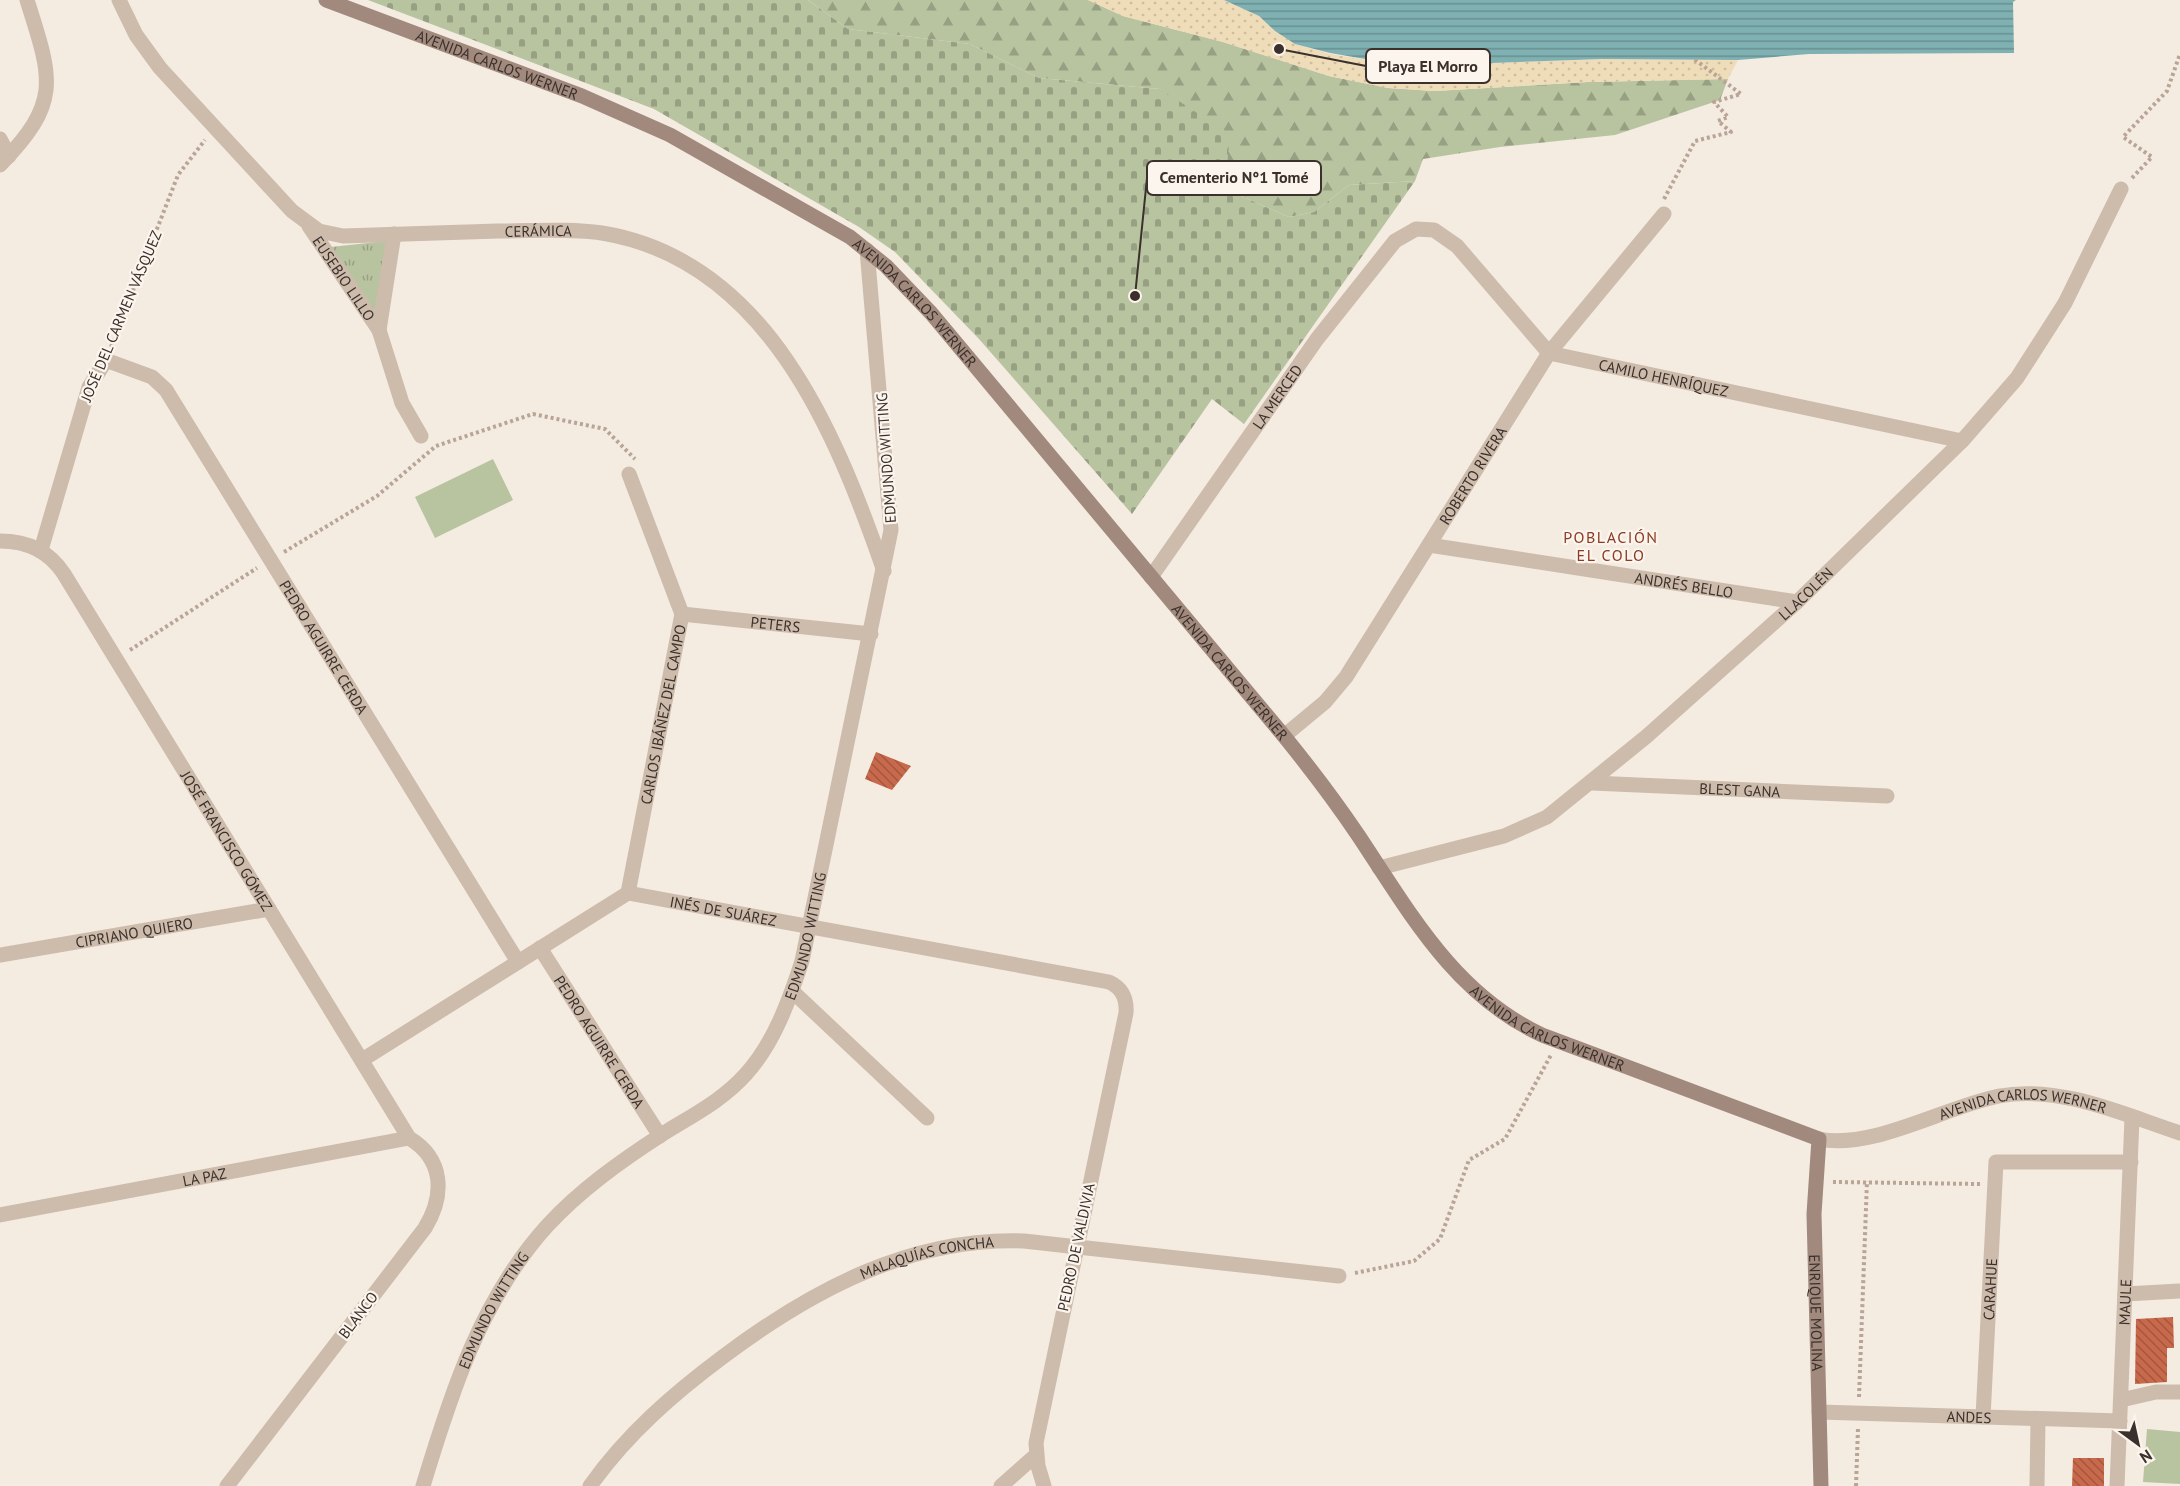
<svg xmlns="http://www.w3.org/2000/svg" width="2180" height="1486" font-family="'PT Sans',sans-serif">
  <style>
    .grass { fill: url(#grass-tufts) }
    .forest { fill: url(#forest-firs) }
    .sand { fill: url(#sand-dots) }
    .cemetery { fill: url(#cemetery-stones) }
    .garden { fill: #b8c4a0 }
    .water { fill: url(#water-rules) }
    .building { fill: url(#building-back-hatch) }
    .lines { fill: none; stroke-linecap: round; stroke-linejoin: round }
    .path { stroke: #b9a596; stroke-width: 4; stroke-dasharray: 3 3; stroke-linecap: butt }
    .minor { stroke: #cdbbac; stroke-width: 15 }
    .tertiary { stroke: #cdbbac; stroke-width: 15 }
    .secondary { stroke: #a18a7d; stroke-width: 15 }
    .labels { text-anchor: middle; dominant-baseline: central; stroke-width: 4.5; stroke-linejoin: round; paint-order: stroke }
    .street-label { font-size: 15px; fill: #3b302b; stroke: #fbf5ee }
    .neighbourhood-label { font-size: 16px; letter-spacing: 1.5px; fill: #8c3b22; stroke: #fbf5ee }
    .leader { fill: none; stroke: #3b302b; stroke-width: 2 }
    .callout-dot { fill: #3b302b; stroke: #fbf5ee; stroke-width: 2 }
    .callout { fill: #fbf5ee; stroke: #3b302b; stroke-width: 2 }
    .callout-label { font-size: 16px; text-anchor: middle; font-weight: bold; fill: #3b302b }
  </style>
  <defs>
    <pattern id="grass-tufts" width="24" height="20" patternUnits="userSpaceOnUse" patternTransform="scale(1.5)"><rect width="24" height="20" fill="#b8c4a0"/><path d="M3 7l-1-3M5 7V3M7 7l1-3M15 17l-1-3M17 17v-4M19 17l1-3" fill="none" stroke="#97a083"/></pattern>
    <pattern id="forest-firs" width="22" height="20" patternUnits="userSpaceOnUse" patternTransform="scale(1.5)"><rect width="22" height="20" fill="#b8c4a0"/><path d="M5 1l3.5 6h-7zM16 11l3.5 6h-7z" fill="#97a083"/></pattern>
    <pattern id="sand-dots" width="8" height="8" patternUnits="userSpaceOnUse" patternTransform="scale(1.5)"><rect width="8" height="8" fill="#efdcb8"/><path d="M2 2h.1M6 6h.1" fill="none" stroke="#cebd9e" stroke-width="1.8" stroke-linecap="round"/></pattern>
    <pattern id="cemetery-stones" width="16" height="16" patternUnits="userSpaceOnUse" patternTransform="scale(1.5)"><rect width="16" height="16" fill="#b8c4a0"/><path d="M2 7V4a2 2 0 0 1 4 0v3zM10 15v-3a2 2 0 0 1 4 0v3z" fill="#97a083"/></pattern>
    <pattern id="water-rules" width="6" height="5" patternUnits="userSpaceOnUse" patternTransform="scale(1.5)"><rect width="6" height="5" fill="#7fb0b2"/><path d="M0 2.5h6" fill="none" stroke="#699091"/></pattern>
    <pattern id="building-back-hatch" width="6" height="6" patternUnits="userSpaceOnUse" patternTransform="scale(1.5)"><rect width="6" height="6" fill="#c8694b"/><path d="M-1 5l2 2M0 0l6 6M5-1l2 2" fill="none" stroke="#a4573f"/></pattern>
  </defs>
  <rect width="100%" height="100%" fill="#f4ebe1"/>
  <path class="grass" d="M386 241 377 309 371 311 331 247Z"/>
  <path class="forest" d="M808 0H1088L1123 16 1223 42 1329 76 1388 88 1435 91 1588 82 1728 79 1720 100 1615 135 1500 147 1423 159 1415 181 1349 185 1314 212 1289 217 1225 189 1160 89 1039 78 970 44 848 29Z"/>
  <path class="sand" d="M1088 0H1224L1259 16 1275 31 1295 44 1330 54 1406 66 1602 59 1738 60 1728 79 1588 82 1435 91 1388 88 1329 76 1223 42 1123 16Z"/>
  <path class="cemetery" d="M368 0H808L848 29 970 44 1039 78 1160 89 1230 134 1225 189 1289 217 1314 212 1349 185 1415 181 1244 424 1212 399 1132 514 979 339 895 252 859 227 654 109Z"/>
  <path class="garden" d="M493 459 513 500 435 538 415 497Z
    M2147 1429 2180 1432V1484L2143 1482Z"/>
  <path class="water" d="M1224 0H2016L2013 2 2014 53 1809 54 1738 60 1602 59 1406 66 1330 53 1295 44 1275 31 1259 16Z"/>
  <path class="building" d="M876 752 911 766 892 790 865 779Z
    M2173 1317 2174 1348H2167V1382L2135 1384 2136 1319Z
    M2073 1458H2104V1486H2072Z"/>
  <g class="lines">
    <path class="path" d="M2132 178 2152 157 2123 137 2167 91 2180 54
      M1664 199 1695 141 1731 132 1718 121 1728 117 1714 102 1741 94 1694 59
      M111 347 178 175 205 140
      M284 552 377 496 436 446 533 414 605 429 635 459
      M130 650 257 568
      M1833 1182 1980 1184
      M1355 1273 1414 1261 1440 1239 1469 1160 1505 1139 1551 1055
      M1859 1397 1867 1181
      M1856 1486 1858 1428"/>
    <g class="minor">
      <path id="s1" d="M119 0 136 35 160 68 292 211 319 231 343 236C394 234 446 233 498 231 532 231 568 228 602 233 767 260 836 433 884 571"/>
      <path d="M0 139 9 156"/>
      <path d="M0 165C62 102 52 79 27 0"/>
      <path id="s2" d="M309 226 379 330 402 403 421 436"/>
      <path d="M379 330 394 234"/>
      <path id="s3" d="M0 541C27 541 49 551 64 574L409 1138C444 1159 445 1195 425 1228L227 1486"/>
      <path id="s4" d="M1429 545 1797 602"/>
      <path id="s5" d="M41 550 89 387 105 362H111L152 377 166 390 518 962"/>
      <path id="s6" d="M1151 577 1317 339 1395 241 1416 229 1434 230 1457 246 1549 353 1962 441"/>
      <path id="s7" d="M682 614 871 634"/>
      <path id="s8" d="M1284 736 1325 702 1346 677 1549 353 1664 214"/>
      <path id="s9" d="M1592 783 1887 796"/>
      <path id="s10" d="M1379 868 1504 836 1547 817 1647 736 1797 602 1962 441 2017 378 2065 303 2121 189"/>
      <path id="s11" d="M628 893 682 614 629 474"/>
      <path id="s12" d="M540 948 660 1136"/>
      <path id="s13" d="M0 955 269 909"/>
      <path d="M792 991 927 1118"/>
      <path id="s14" d="M362 1060 628 893 1109 982C1122 988 1127 998 1126 1013L1036 1443 1038 1466 1044 1486"/>
      <path id="s15" d="M0 1215 409 1138"/>
      <path d="M2125 1294 2180 1291"/>
      <path d="M2121 1400 2156 1392H2180"/>
      <path id="s16" d="M1819 1412 2120 1421"/>
      <path id="s17" d="M1983 1417 1996 1162H2131"/>
      <path id="s18" d="M423 1486C451 1393 481 1299 547 1226 580 1190 621 1161 661 1135 691 1116 722 1101 746 1074 774 1043 789 1001 802 961L891 530 867 250"/>
      <path id="s19" d="M590 1486C627 1434 673 1394 724 1356 812 1290 911 1237 1024 1241L1339 1276"/>
      <path d="M1001 1486 1036 1455"/>
      <path d="M2037 1486 2038 1419"/>
      <path id="s20" d="M2117 1486 2132 1118"/>
    </g>
    <path class="tertiary" id="s21" d="M1819 1139C1873 1150 1944 1107 1999 1096 2061 1085 2122 1114 2180 1133"/>
    <path class="secondary" id="s22" d="M326 0 582 96 670 135 850 237 886 266 931 313 1284 736C1310 768 1335 801 1358 835 1410 913 1454 994 1542 1035L1819 1139 1814 1214 1821 1486"/>
  </g>
  <g class="labels">
    <g class="street-label">
      <text stroke="none"><textPath href="#s22" startOffset="183">AVENIDA CARLOS WERNER</textPath></text>
      <text stroke="none"><textPath href="#s1" startOffset="528">CERÁMICA</textPath></text>
      <text stroke="none"><textPath href="#s2" startOffset="63">EUSEBIO LILLO</textPath></text>
      <text stroke="none"><textPath href="#s22" startOffset="669">AVENIDA CARLOS WERNER</textPath></text>
      <text transform="translate(121 316) rotate(-67)">JOSÉ DEL CARMEN VÁSQUEZ</text>
      <text stroke="none"><textPath href="#s6" startOffset="744">CAMILO HENRÍQUEZ</textPath></text>
      <text stroke="none"><textPath href="#s6" startOffset="220">LA MERCED</textPath></text>
      <text transform="translate(886 458) rotate(-94)">EDMUNDO WITTING</text>
      <text stroke="none"><textPath href="#s8" startOffset="324">ROBERTO RIVERA</textPath></text>
      <text stroke="none"><textPath href="#s4" startOffset="258">ANDRÉS BELLO</textPath></text>
      <text stroke="none"><textPath href="#s10" startOffset="518">LLACOLÉN</textPath></text>
      <text stroke="none"><textPath href="#s7" startOffset="94">PETERS</textPath></text>
      <text stroke="none"><textPath href="#s5" startOffset="570">PEDRO AGUIRRE CERDA</textPath></text>
      <text stroke="none"><textPath href="#s22" startOffset="1155">AVENIDA CARLOS WERNER</textPath></text>
      <text stroke="none"><textPath href="#s11" startOffset="182">CARLOS IBÁÑEZ DEL CAMPO</textPath></text>
      <text stroke="none"><textPath href="#s9" startOffset="148">BLEST GANA</textPath></text>
      <text stroke="none"><textPath href="#s3" startOffset="388">JOSÉ FRANCISCO GÓMEZ</textPath></text>
      <text stroke="none"><textPath href="#s14" startOffset="411">INÉS DE SUÁREZ</textPath></text>
      <text stroke="none"><textPath href="#s13" startOffset="136">CIPRIANO QUIERO</textPath></text>
      <text stroke="none"><textPath href="#s18" startOffset="694">EDMUNDO WITTING</textPath></text>
      <text stroke="none"><textPath href="#s22" startOffset="1640">AVENIDA CARLOS WERNER</textPath></text>
      <text stroke="none"><textPath href="#s12" startOffset="111">PEDRO AGUIRRE CERDA</textPath></text>
      <text stroke="none"><textPath href="#s21" startOffset="210">AVENIDA CARLOS WERNER</textPath></text>
      <text stroke="none"><textPath href="#s15" startOffset="208">LA PAZ</textPath></text>
      <text transform="translate(1076 1247) rotate(-78)">PEDRO DE VALDIVIA</text>
      <text stroke="none"><textPath href="#s19" startOffset="416">MALAQUÍAS CONCHA</textPath></text>
      <text stroke="none"><textPath href="#s17" startOffset="128">CARAHUE</textPath></text>
      <text stroke="none"><textPath href="#s20" startOffset="184">MAULE</textPath></text>
      <text stroke="none"><textPath href="#s18" startOffset="190">EDMUNDO WITTING</textPath></text>
      <text stroke="none"><textPath href="#s22" startOffset="2108">ENRIQUE MOLINA</textPath></text>
      <text transform="translate(358 1315) rotate(-53)">BLANCO</text>
      <text stroke="none"><textPath href="#s16" startOffset="150">ANDES</textPath></text>
    </g>
    <g class="neighbourhood-label">
      <text x="1611" y="537">POBLACIÓN<tspan x="1611" dy="18">EL COLO</tspan></text>
    </g>
  </g>
  <path class="leader" d="M1279 49L1366 66M1135 296L1147 178"/>
  <g class="callout-dot">
    <circle cx="1279" cy="49" r="6"/>
    <circle cx="1135" cy="296" r="6"/>
  </g>
  <g class="callout">
    <rect x="1366" y="49" width="124" height="34" rx="6"/>
    <rect x="1147" y="161" width="174" height="34" rx="6"/>
  </g>
  <g class="callout-label">
    <text x="1428" y="72">Playa El Morro</text>
    <text x="1234" y="183">Cementerio N°1 Tomé</text>
  </g>
  <g transform="translate(2138 1444) rotate(147)" stroke="#fbf5ee" stroke-width="4.5" paint-order="stroke">
  <path d="M0-4.5L10 22L0 15L-10 22Z" fill="#3b302b"/>
  <text y="-9" font-size="16" font-weight="bold" text-anchor="middle" fill="#3b302b">N</text>
  </g>
</svg>
